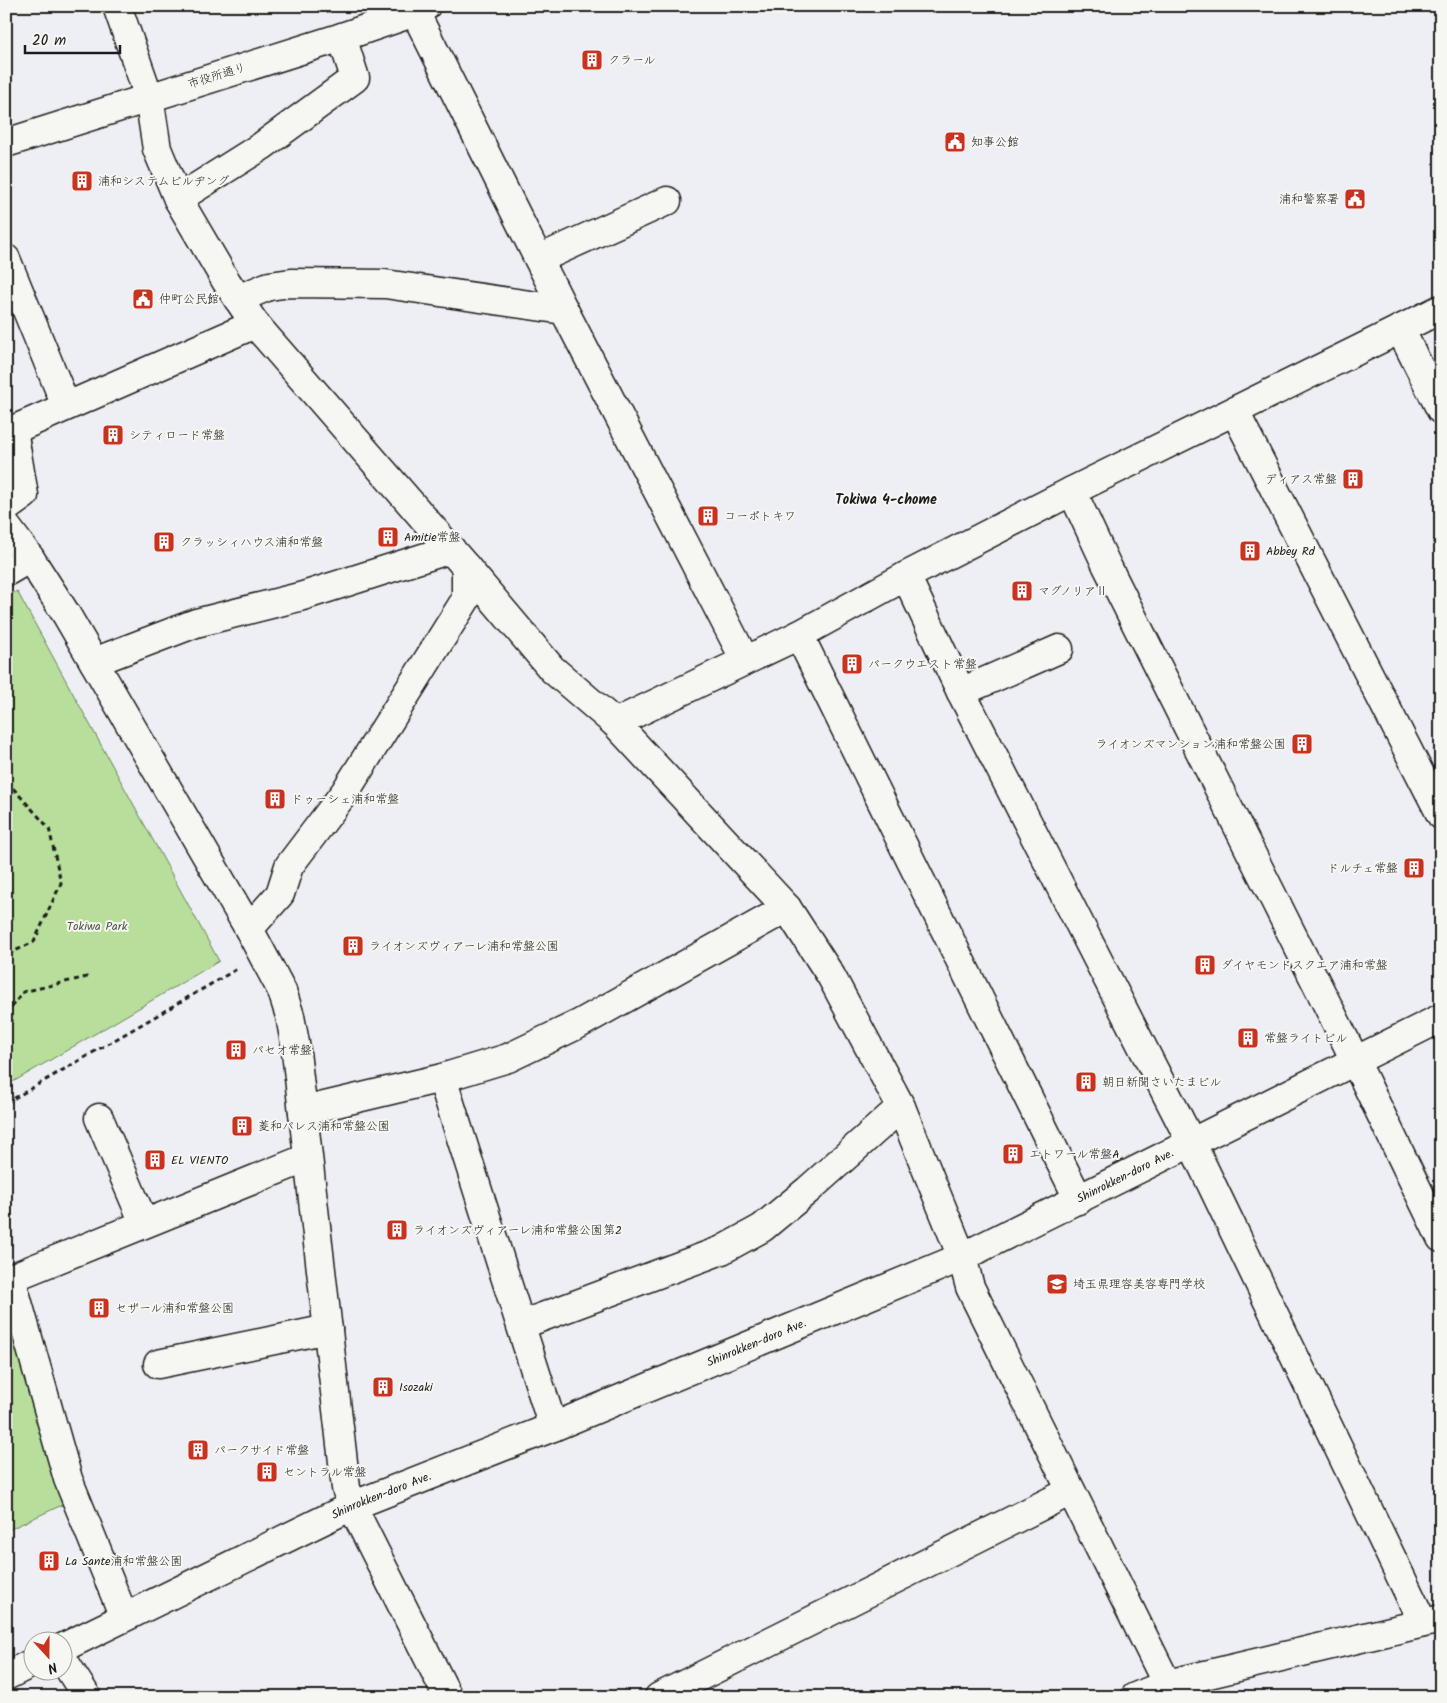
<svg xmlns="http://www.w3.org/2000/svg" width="1447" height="1703" font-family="Kalam,'Klee One',sans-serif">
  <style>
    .green { fill: #b7df9b; stroke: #6a7e5c }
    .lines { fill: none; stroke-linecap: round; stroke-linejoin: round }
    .minor-casing { stroke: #1c1c1c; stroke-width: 31 }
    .path { stroke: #1c1c1c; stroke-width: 3; stroke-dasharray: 5 4; stroke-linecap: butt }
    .minor { stroke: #f6f6f2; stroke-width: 28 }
    .labels { text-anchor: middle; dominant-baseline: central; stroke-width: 4; stroke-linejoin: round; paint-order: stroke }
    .poi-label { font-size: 12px; fill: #1c1c1c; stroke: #f6f6f2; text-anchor: start }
    .street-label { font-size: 12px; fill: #1c1c1c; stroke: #f6f6f2 }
    .park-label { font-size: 12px; fill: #4a5642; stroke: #f6f6f2 }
    .neighbourhood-label { font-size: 14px; font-weight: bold; fill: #1c1c1c; stroke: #f6f6f2 }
  </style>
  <rect width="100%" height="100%" fill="#eeeff4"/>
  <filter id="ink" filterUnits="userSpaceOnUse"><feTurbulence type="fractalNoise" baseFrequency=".02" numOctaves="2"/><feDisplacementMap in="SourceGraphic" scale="10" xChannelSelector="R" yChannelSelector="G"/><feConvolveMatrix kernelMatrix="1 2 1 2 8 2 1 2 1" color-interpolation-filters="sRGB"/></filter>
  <g filter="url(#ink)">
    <path class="green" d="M17 591 219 961 6 1086V597Z
      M6 1308 62 1505 6 1531Z"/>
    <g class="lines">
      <g class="minor-casing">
        <g id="minor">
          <path d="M117 6 149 97 157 149 178 199 226 281 255 324 466 567 552 669 615 723 787 908 831 976 901 1107 962 1257 970 1287 1167 1684 1171 1697"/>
          <path d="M415 12 564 310 745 660"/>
          <path d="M6 143 342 37 415 12 426 6"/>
          <path d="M178 199 262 146 355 78 342 37"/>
          <path d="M6 259 66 406"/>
          <path d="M539 259 667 201"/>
          <path d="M238 299 269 286 291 283 385 284 564 310"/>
          <path d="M1400 329 1441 410"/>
          <path d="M1235 412 1441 815"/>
          <path d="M1072 491 1107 566 1346 1042 1441 1238"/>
          <path d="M6 508 24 495 13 430 255 324"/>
          <path d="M6 526 30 558 66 614 249 929 282 991 290 1016 295 1043 346 1488 352 1506 448 1697"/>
          <path d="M6 572 30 558"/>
          <path d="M799 635 1079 1200"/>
          <path d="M94 662 196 623 303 596 451 549"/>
          <path d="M961 692 1059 649"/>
          <path d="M615 723 799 635 906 576"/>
          <path d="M249 929 280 894 289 866 345 792 466 599V567"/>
          <path d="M442 1078 553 1427"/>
          <path d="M303 1111 442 1078 508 1058 579 1024 787 908"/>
          <path d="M99 1118 144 1223"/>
          <path d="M11 1278 68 1479 124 1617"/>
          <path d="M6 1280 307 1158"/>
          <path d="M521 1325 722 1250 762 1228 808 1190 901 1107"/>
          <path d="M158 1364 328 1329"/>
          <path d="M1423 1623 1192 1144 961 692 906 576 1072 491 1441 309"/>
          <path id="s1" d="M62 1648 352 1506 553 1427 962 1257 1441 1018"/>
          <path d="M62 1658 87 1697"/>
          <path d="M6 1676 32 1663"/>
          <path d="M659 1697 1071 1491"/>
          <path d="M1135 1697 1167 1684 1441 1619"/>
        </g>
      </g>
      <path class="path" d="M6 783 10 785 49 828 61 883 34 942 6 955
        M6 1015 23 992 91 976
        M6 1103 237 969"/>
      <use href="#minor" class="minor"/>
    </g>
  </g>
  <defs>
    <g id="building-square" transform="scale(1.125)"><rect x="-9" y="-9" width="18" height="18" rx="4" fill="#c8321e" stroke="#f6f6f2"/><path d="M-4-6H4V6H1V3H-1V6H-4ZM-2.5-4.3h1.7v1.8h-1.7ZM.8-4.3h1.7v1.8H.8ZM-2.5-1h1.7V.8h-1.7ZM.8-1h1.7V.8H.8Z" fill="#fff"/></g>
    <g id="civic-square" transform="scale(1.125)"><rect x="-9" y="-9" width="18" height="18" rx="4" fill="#c8321e" stroke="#f6f6f2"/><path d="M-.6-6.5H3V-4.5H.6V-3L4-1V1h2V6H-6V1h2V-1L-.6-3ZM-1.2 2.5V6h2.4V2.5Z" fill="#fff"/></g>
    <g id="university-square" transform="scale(1.125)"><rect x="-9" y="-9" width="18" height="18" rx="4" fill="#c8321e" stroke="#f6f6f2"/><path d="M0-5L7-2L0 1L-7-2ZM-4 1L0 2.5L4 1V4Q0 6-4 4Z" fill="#fff"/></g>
  </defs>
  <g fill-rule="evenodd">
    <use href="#building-square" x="592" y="60"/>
    <use href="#civic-square" x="955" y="142"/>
    <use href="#building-square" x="82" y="181"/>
    <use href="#civic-square" x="1355" y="199"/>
    <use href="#civic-square" x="143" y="299"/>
    <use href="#building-square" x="113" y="435"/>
    <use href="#building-square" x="1353" y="479"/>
    <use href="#building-square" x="708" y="516"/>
    <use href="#building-square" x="388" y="537"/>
    <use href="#building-square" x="164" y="542"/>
    <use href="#building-square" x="1250" y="551"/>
    <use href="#building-square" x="1022" y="591"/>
    <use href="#building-square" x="852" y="664"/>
    <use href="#building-square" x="1302" y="744"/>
    <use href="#building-square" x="275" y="799"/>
    <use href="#building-square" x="1414" y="868"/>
    <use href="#building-square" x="353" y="946"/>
    <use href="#building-square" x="1205" y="965"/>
    <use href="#building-square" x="1248" y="1038"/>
    <use href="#building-square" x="236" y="1050"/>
    <use href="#building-square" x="1086" y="1082"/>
    <use href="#building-square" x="242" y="1126"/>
    <use href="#building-square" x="1013" y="1154"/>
    <use href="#building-square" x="155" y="1160"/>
    <use href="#building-square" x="397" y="1230"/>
    <use href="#university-square" x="1057" y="1284"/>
    <use href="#building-square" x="99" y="1308"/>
    <use href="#building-square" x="383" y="1387"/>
    <use href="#building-square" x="198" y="1450"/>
    <use href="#building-square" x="267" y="1472"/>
    <use href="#building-square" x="49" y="1561"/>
  </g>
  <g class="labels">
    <g class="poi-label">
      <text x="608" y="60">クラール</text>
      <text x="971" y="142">知事公館</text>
      <text x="98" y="181">浦和システムビルヂング</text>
      <text x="1339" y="199" text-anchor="end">浦和警察署</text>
      <text x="159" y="299">仲町公民館</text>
      <text x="129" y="435">シティロード常盤</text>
      <text x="1337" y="479" text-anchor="end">ディアス常盤</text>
      <text x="724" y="516">コーポトキワ</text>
      <text x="404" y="537">Amitie常盤</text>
      <text x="180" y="542">クラッシィハウス浦和常盤</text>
      <text x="1266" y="551">Abbey Rd</text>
      <text x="1038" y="591">マグノリアⅡ</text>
      <text x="868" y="664">パークウエスト常盤</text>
      <text x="1286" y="744" text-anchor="end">ライオンズマンション浦和常盤公園</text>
      <text x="291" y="799">ドゥーシェ浦和常盤</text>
      <text x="1398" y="868" text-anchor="end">ドルチェ常盤</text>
      <text x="369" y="946">ライオンズヴィアーレ浦和常盤公園</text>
      <text x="1221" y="965">ダイヤモンドスクエア浦和常盤</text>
      <text x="1264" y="1038">常盤ライトビル</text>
      <text x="252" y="1050">パセオ常盤</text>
      <text x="1102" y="1082">朝日新聞さいたまビル</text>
      <text x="258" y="1126">菱和パレス浦和常盤公園</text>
      <text x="1029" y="1154">エトワール常盤A</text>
      <text x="171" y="1160">EL VIENTO</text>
      <text x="413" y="1230">ライオンズヴィアーレ浦和常盤公園第2</text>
      <text x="1073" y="1284">埼玉県理容美容専門学校</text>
      <text x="115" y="1308">セザール浦和常盤公園</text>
      <text x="399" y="1387">Isozaki</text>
      <text x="214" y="1450">パークサイド常盤</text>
      <text x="283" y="1472">セントラル常盤</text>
      <text x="65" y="1561">La Sante浦和常盤公園</text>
    </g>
    <g class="street-label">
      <text transform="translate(217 76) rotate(-17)">市役所通り</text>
      <text stroke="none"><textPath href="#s1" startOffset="1164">Shinrokken-doro Ave.</textPath></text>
      <text stroke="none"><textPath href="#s1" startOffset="759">Shinrokken-doro Ave.</textPath></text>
      <text stroke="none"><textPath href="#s1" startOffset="354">Shinrokken-doro Ave.</textPath></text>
    </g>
    <g class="park-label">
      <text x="97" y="926">Tokiwa Park</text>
    </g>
    <g class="neighbourhood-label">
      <text x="886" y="500">Tokiwa 4-chome</text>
    </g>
  </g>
  <rect width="1447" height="1703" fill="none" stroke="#f6f6f2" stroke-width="25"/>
  <rect x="12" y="12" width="1422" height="1678" fill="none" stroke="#1c1c1c" stroke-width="2" filter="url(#ink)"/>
  <g transform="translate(48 1656) rotate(159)"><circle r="24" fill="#f6f6f2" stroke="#9f9f9c"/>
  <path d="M0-4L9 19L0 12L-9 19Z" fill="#c8321e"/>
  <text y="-8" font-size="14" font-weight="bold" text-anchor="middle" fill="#1c1c1c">N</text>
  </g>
  <path d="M25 45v8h95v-8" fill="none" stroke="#1c1c1c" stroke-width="2.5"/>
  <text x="32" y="45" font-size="15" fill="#1c1c1c" stroke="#f6f6f2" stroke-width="4" paint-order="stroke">20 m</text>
</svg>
